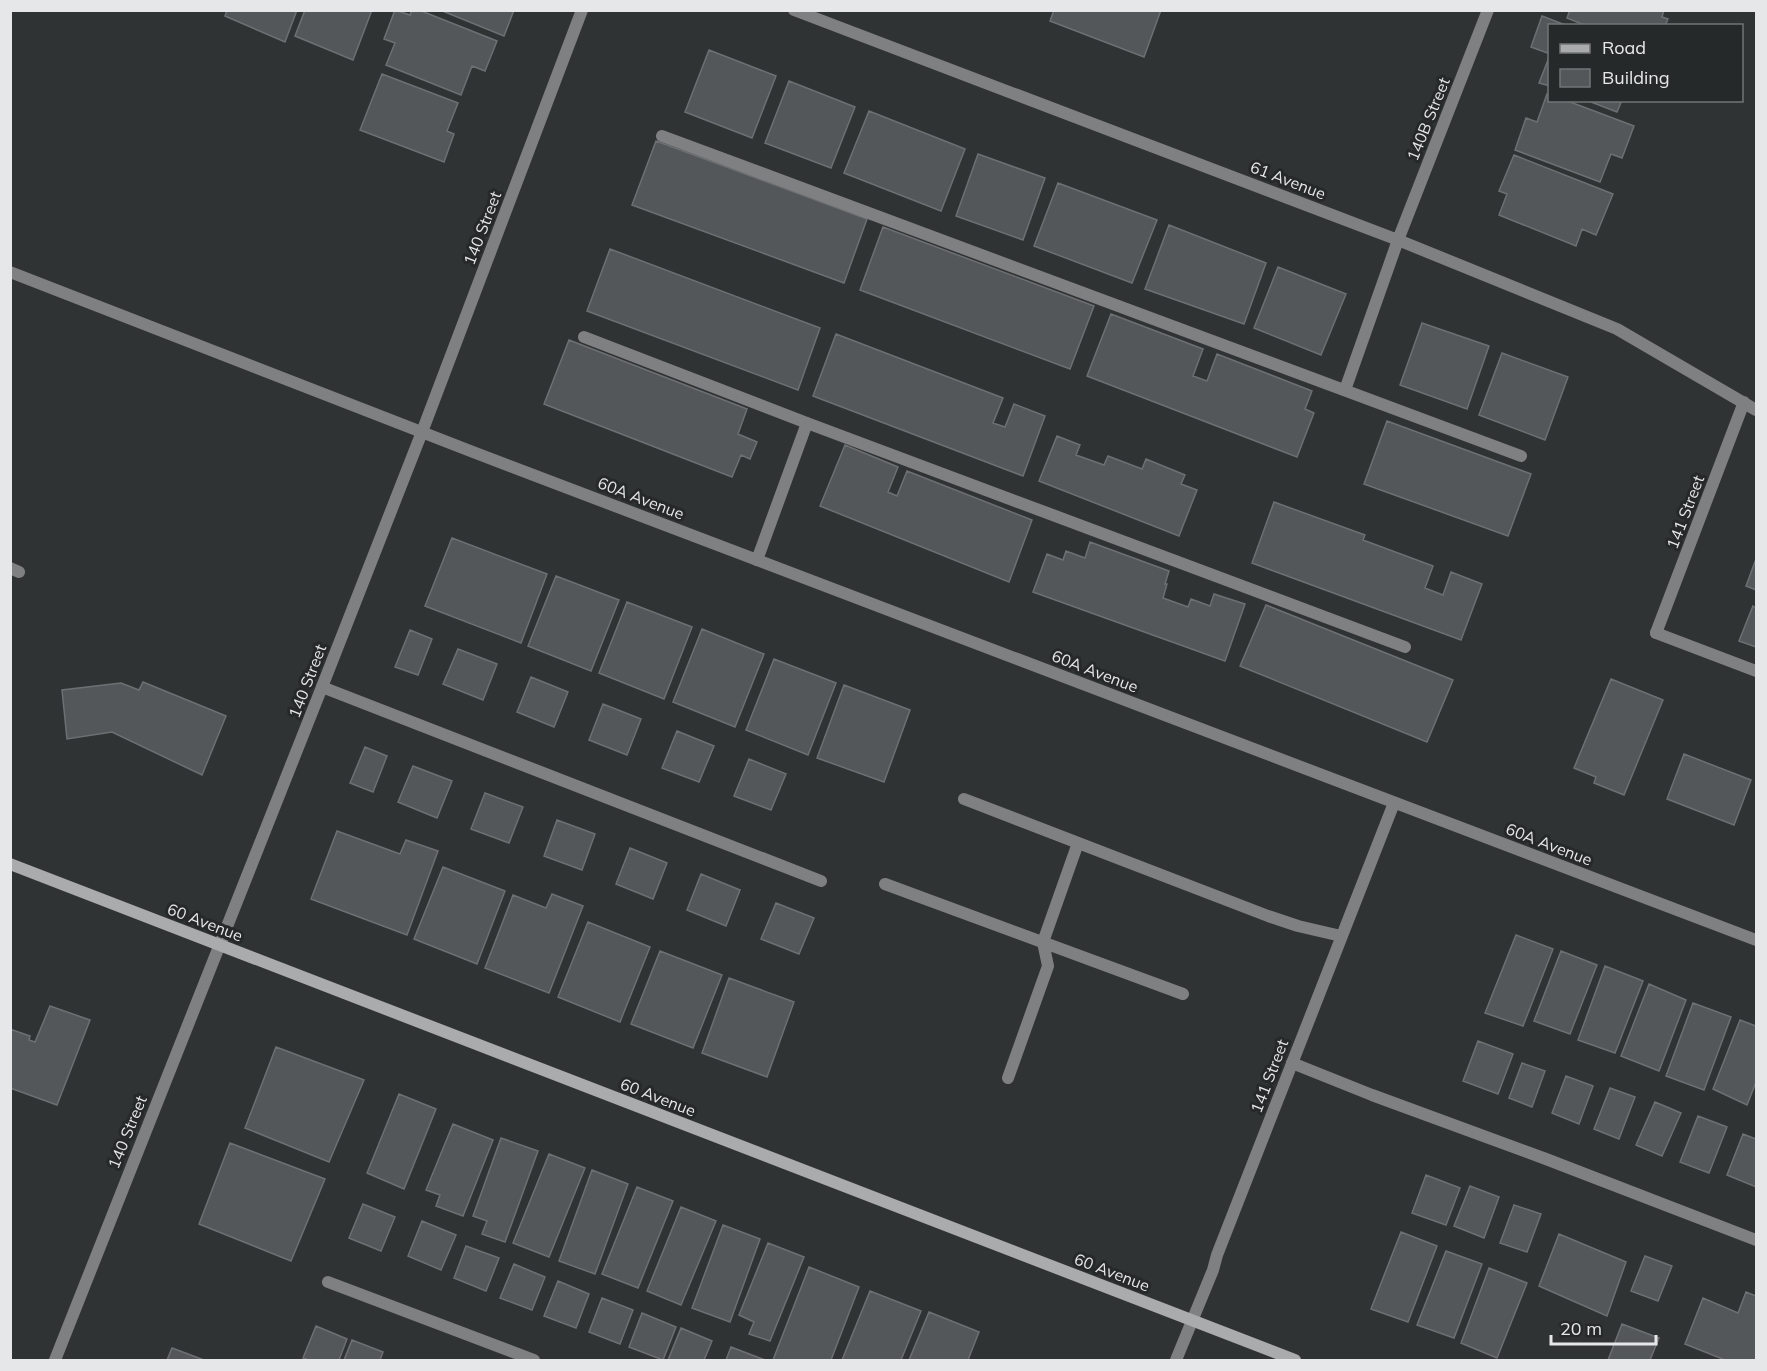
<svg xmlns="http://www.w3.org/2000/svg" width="1767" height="1371" font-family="Mulish,sans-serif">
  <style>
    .building { fill: #545759; stroke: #6d7072; stroke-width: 1.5 }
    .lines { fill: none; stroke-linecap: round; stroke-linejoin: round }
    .lane { stroke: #7f8081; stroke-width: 12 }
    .street { stroke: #7f8081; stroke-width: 12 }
    .secondary { stroke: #aaabad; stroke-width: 12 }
    .labels { text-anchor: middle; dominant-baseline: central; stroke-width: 6; stroke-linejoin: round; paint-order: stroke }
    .street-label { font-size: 16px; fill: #e5e7e8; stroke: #26292a }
  </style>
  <rect width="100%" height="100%" fill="#303334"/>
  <path class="building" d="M227 10H297L285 42 225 16Z
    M305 10H372L353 60 295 36Z
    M395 10 410 15 412 10H419L497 41 485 71 472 66 461 95 386 65 395 43 384 39Z
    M440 10H514L504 36Z
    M1054 10H1161L1144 57 1050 21Z
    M1570 10H1664L1662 17 1668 19 1665 26H1587L1567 18Z
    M1542 16 1568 26H1550V54L1531 47Z
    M709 50 776 76 752 138 685 112Z
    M1550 55V86L1539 83Z
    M382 74 458 103 447 131 454 134 444 162 360 130Z
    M789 81 855 107 831 168 765 143Z
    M1547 94 1550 95V100H1565L1634 126 1622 158 1611 154 1600 182 1515 150 1526 118 1537 122Z
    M1586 100H1622L1617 112Z
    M869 111 965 149 941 211 844 173Z
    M656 141 867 219 844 283 632 205Z
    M978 154 1045 178 1023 240 956 216Z
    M1514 155 1613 194 1596 235 1582 229 1576 246 1499 215 1507 194 1499 191Z
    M1058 183 1157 220 1132 283 1034 246Z
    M1169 225 1266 263 1244 324 1145 289Z
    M883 227 1094 306 1070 369 860 290Z
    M610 249 820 328 798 390 587 311Z
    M1278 267 1346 294 1321 355 1254 328Z
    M1111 314 1203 349 1193 376 1207 381 1217 354 1312 391 1305 409 1314 413 1297 457 1087 376Z
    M1422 323 1489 346 1467 409 1400 385Z
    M836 334 1003 398 993 423 1005 427 1014 404 1045 416 1023 476 813 396Z
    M569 340 747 409 738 434 757 442 750 459 741 455 732 477 544 404Z
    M1502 353 1568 377 1545 440 1479 415Z
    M1387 421 1531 474 1508 536 1364 484Z
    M1057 436 1080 445 1076 455 1104 465 1108 456 1142 469 1146 459 1185 475 1181 484 1197 490 1179 536 1039 481Z
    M845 445 898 467 888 492 897 496 907 471 1032 520 1009 582 820 506Z
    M1274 502 1365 535 1363 540 1433 566 1425 588 1443 595 1451 572 1482 584 1461 640 1252 563Z
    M452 538 547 574 521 643 425 606Z
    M1090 542 1169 571 1165 584H1167L1163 598 1188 607 1191 599 1210 606 1214 594 1245 604 1225 661 1033 592 1047 554 1063 560 1066 551 1085 558Z
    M1756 559V590L1746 586Z
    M556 576 619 600 591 671 528 646Z
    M627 602 692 627 664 699 599 673Z
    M1266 605 1453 680 1427 742 1240 666Z
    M1753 606 1756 608V647L1739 641Z
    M702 629 764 654 735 727 673 702Z
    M410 630 432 639 418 675 395 667Z
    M458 649 497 664 483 700 443 684Z
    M774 659 836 683 808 755 746 730Z
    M531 677 568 692 554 727 517 712Z
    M1611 679 1663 700 1624 795 1594 783 1596 777 1574 768Z
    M143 682 226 716 202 775 112 732 67 739 62 690 121 683 139 690Z
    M844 685 910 710 884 782 817 758Z
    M603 704 641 719 627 755 589 740Z
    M677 731 714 746 699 782 662 768Z
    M365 747 387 756 373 792 350 783Z
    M1684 754 1751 780 1734 825 1667 799Z
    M749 759 786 774 771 810 734 796Z
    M413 766 452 781 437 818 398 802Z
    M485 793 523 807 509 843 471 829Z
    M557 820 595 834 582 870 544 856Z
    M337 831 400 854 406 840 438 851 407 935 311 899Z
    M630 848 667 863 653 899 616 884Z
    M443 867 505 891 477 964 414 939Z
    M701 874 740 890 726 926 687 910Z
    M552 894 583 906 549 993 485 968 513 895 546 908Z
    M776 903 814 918 799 954 761 939Z
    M588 922 650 947 620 1022 558 997Z
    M1516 935 1553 949 1523 1026 1485 1013Z
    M660 951 722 975 693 1048 631 1024Z
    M1561 951 1597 965 1570 1034 1534 1021Z
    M1605 966 1643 981 1615 1053 1578 1040Z
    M729 978 794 1002 767 1077 702 1053Z
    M1649 984 1686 1000 1659 1071 1621 1056Z
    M1693 1003 1731 1017 1704 1090 1666 1076Z
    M50 1006 90 1020 57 1105 10 1088V1029L30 1036 29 1040 35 1042Z
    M1740 1020 1756 1026V1082L1747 1105 1713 1089Z
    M1478 1041 1513 1054 1498 1094 1463 1081Z
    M276 1047 364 1080 329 1162 245 1128Z
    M1522 1063 1545 1071 1532 1107 1509 1098Z
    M1566 1076 1593 1086 1579 1124 1552 1113Z
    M1610 1088 1635 1097 1619 1139 1594 1129Z
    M399 1094 436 1109 404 1189 367 1173Z
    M1655 1102 1681 1113 1662 1156 1636 1145Z
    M1698 1116 1727 1127 1709 1173 1680 1162Z
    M453 1124 493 1140 463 1216 436 1206 440 1195 426 1190Z
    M1743 1134 1756 1139V1187L1727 1175Z
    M501 1138 538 1151 505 1242 482 1234 487 1221 473 1216Z
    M230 1143 325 1179 291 1261 199 1224Z
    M549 1154 585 1168 549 1257 513 1243Z
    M592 1170 628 1184 595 1274 559 1261Z
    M1426 1175 1460 1188 1446 1225 1412 1213Z
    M1470 1186 1499 1197 1484 1238 1454 1226Z
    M637 1187 673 1201 638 1288 602 1274Z
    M363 1204 395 1217 381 1251 349 1238Z
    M1514 1205 1541 1214 1527 1252 1500 1243Z
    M681 1207 716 1221 681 1305 647 1291Z
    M422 1221 456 1235 441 1270 408 1256Z
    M723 1225 760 1239 730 1322 692 1308Z
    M1401 1232 1437 1246 1408 1322 1371 1309Z
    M1559 1234 1626 1262 1607 1316 1539 1286Z
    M768 1243 804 1257 770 1341 749 1334 754 1322 739 1315Z
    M466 1246 499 1258 486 1291 454 1278Z
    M1446 1251 1482 1264 1454 1338 1417 1325Z
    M1645 1256 1672 1266 1658 1301 1631 1291Z
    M514 1264 545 1277 532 1310 500 1298Z
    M809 1267 859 1287 831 1360H773Z
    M1489 1268 1527 1283 1497 1358 1461 1343Z
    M558 1281 589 1294 576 1328 544 1316Z
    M870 1291 921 1311 901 1360H842Z
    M1746 1292 1756 1296V1360H1725L1685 1344 1703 1298 1738 1313Z
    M602 1298 633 1310 620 1344 589 1332Z
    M929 1312 979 1332 968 1360H909Z
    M642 1313 676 1327 663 1360 629 1347Z
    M1622 1324 1659 1338 1650 1360H1608Z
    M316 1326 347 1339 339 1360H309L303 1358Z
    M681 1328 712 1341 704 1360H668Z
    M352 1340 383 1352 380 1360H344Z
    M731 1347 765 1360H726Z
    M172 1348 204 1360H167Z"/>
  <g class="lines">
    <path class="lane" d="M662 136 1521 456
      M584 337 807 423 1405 647
      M1345 390 1398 240
      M757 560 807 423
      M10 568 19 572
      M1656 633 1756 671
      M322 687 821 881
      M964 799 1268 916 1298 926 1341 936
      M885 884 1183 994
      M1292 1063 1372 1095 1546 1159 1756 1240
      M1008 1078 1048 966 1043 942 1078 843
      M328 1282 534 1360"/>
    <path class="street" d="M794 10 1398 240 1617 329 1756 410
      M1398 240 1488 10
      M10 272 473 452 1756 940
      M1656 633 1744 402
      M55 1360 322 687 422 432 582 10
      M1176 1360 1213 1270 1217 1255 1394 803"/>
    <path class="secondary" d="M10 864 1295 1360"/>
  </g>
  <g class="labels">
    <g class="street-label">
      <text transform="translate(1428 119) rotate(-68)">140B Street</text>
      <text transform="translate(1288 180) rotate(21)">61 Avenue</text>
      <text transform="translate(482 228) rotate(-69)">140 Street</text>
      <text transform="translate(641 498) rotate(21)">60A Avenue</text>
      <text transform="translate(1685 512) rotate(-69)">141 Street</text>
      <text transform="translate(1095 671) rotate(21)">60A Avenue</text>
      <text transform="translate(307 681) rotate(-69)">140 Street</text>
      <text transform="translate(1549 844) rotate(21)">60A Avenue</text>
      <text transform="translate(205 922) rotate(21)">60 Avenue</text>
      <text transform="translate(1269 1076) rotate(-69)">141 Street</text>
      <text transform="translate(658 1097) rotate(21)">60 Avenue</text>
      <text transform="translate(127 1132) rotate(-68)">140 Street</text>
      <text transform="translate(1112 1272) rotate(21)">60 Avenue</text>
    </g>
  </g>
  <rect width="1767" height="1371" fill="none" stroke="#e5e7e8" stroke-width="24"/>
  <rect x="1548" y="24" width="195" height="78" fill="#26292a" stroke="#727576" stroke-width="1.5"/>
  <rect x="1560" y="44" width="30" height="9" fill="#aaabad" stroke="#727576" stroke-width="1.5"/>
  <text x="1602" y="54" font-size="18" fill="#e5e7e8">Road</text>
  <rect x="1560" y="69" width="30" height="18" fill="#545759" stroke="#727576" stroke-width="1.5"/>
  <text x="1602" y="84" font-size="18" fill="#e5e7e8">Building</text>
  <path d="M1551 1335v9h105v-9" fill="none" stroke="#e5e7e8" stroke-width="3"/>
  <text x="1560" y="1335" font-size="18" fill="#e5e7e8" stroke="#26292a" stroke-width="4.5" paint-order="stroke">20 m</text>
</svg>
